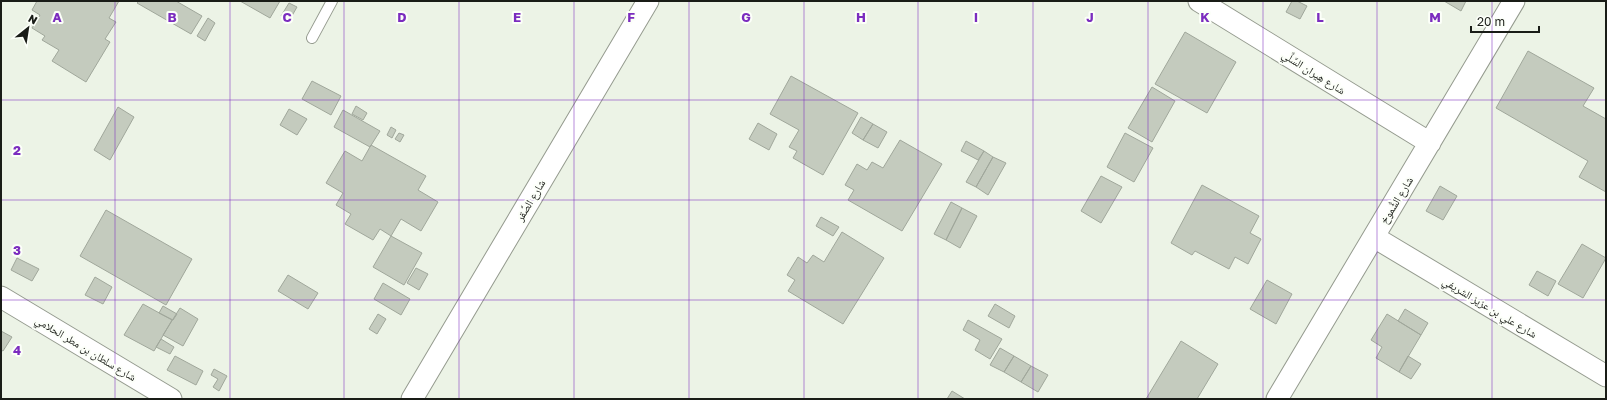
<svg xmlns="http://www.w3.org/2000/svg" width="1607" height="400" font-family="'Golos Text','Noto Naskh Arabic',sans-serif">
  <style>
    .building { fill: #c4cbbe; stroke: #a0a79b }
    .lines { fill: none; stroke-linecap: round; stroke-linejoin: round }
    .service-casing { stroke: #959b8f; stroke-width: 12 }
    .minor-casing { stroke: #959b8f; stroke-width: 23 }
    .service { stroke: #fff; stroke-width: 10 }
    .minor { stroke: #fff; stroke-width: 21 }
    .grid { fill: none; stroke: #7b2cbf; stroke-width: 1; stroke-opacity: 0.55 }
    .labels { text-anchor: middle; dominant-baseline: central; stroke-width: 4; stroke-linejoin: round; paint-order: stroke }
    .street-label { font-size: 11px; fill: #191c17; stroke: #fcfff9 }
    .grid-label { font-size: 13px; text-anchor: middle; font-weight: bold; fill: #7b2cbf; stroke: #fcfff9; stroke-width: 4; stroke-linejoin: round; paint-order: stroke }
  </style>
  <rect width="100%" height="100%" fill="#ecf3e6"/>
  <path class="building" d="M37 1H119L109 18 116 22 105 39 110 42 86 82 52 61 59 50 42 40 45 36 32 28 40 15 32 10Z
    M139 1H176L202 16 191 34 137 3Z
    M240 1H280L270 18Z
    M1292 1H1297L1307 6 1300 19 1286 12Z
    M1444 1H1466L1461 11Z
    M289 3 297 7 289 21 281 16Z
    M208 18 215 23 205 41 197 36Z
    M1185 32 1236 62 1207 113 1155 84Z
    M1528 51 1594 88 1583 106 1606 119V192L1579 177 1588 161 1496 108Z
    M791 76 858 113 823 175 793 158 797 151 789 147 799 130 770 114Z
    M312 81 341 96 331 115 302 99Z
    M1152 87 1175 101 1152 142 1128 128Z
    M356 106 367 113 363 120 352 114Z
    M118 107 134 117 110 160 94 150Z
    M289 109 307 119 297 135 280 125Z
    M343 110 380 131 370 147 334 127Z
    M861 117 873 124 863 140 852 133Z
    M758 123 777 134 769 150 749 139Z
    M873 124 887 132 878 148 863 140Z
    M391 127 396 130 392 138 387 135Z
    M399 133 404 135 400 142 395 139Z
    M1125 133 1153 148 1134 182 1107 167Z
    M900 140 942 164 902 231 848 200 854 190 845 185 857 164 867 170 872 162 883 168Z
    M966 141 984 151 978 160 961 151Z
    M371 145 426 176 418 190 438 202 421 231 401 219 391 236 380 229 373 240 345 224 351 214 336 205 343 193 326 183 345 151 362 161Z
    M984 151 993 157 976 187 966 182Z
    M993 157 1006 163 988 195 976 187Z
    M1101 176 1122 187 1101 223 1081 211Z
    M1202 185 1259 216 1250 233 1261 239 1248 264 1235 257 1229 269 1195 251 1192 255 1171 243Z
    M1440 186 1457 196 1443 220 1426 211Z
    M951 202 962 208 946 240 934 234Z
    M962 208 977 216 960 248 946 240Z
    M106 210 192 259 166 305 80 256Z
    M821 217 839 227 833 236 816 226Z
    M842 232 884 258 843 324 788 291 795 280 787 275 798 257 807 263 813 255 824 262Z
    M391 236 422 253 404 285 373 267Z
    M1582 244 1606 258 1583 298 1558 284Z
    M17 258 39 269 32 281 11 270Z
    M416 268 428 274 419 290 407 283Z
    M1537 271 1556 281 1548 296 1529 285Z
    M288 275 318 293 308 309 278 291Z
    M95 277 112 287 103 304 85 295Z
    M1267 280 1292 294 1276 324 1250 309Z
    M383 283 410 299 401 315 374 299Z
    M143 304 172 320 154 351 124 335Z
    M995 304 1015 316 1009 328 988 316Z
    M163 306 177 314 173 320 159 313Z
    M180 308 198 319 183 346 163 335Z
    M1405 309 1428 323 1421 335 1398 321Z
    M378 314 386 319 377 334 369 329Z
    M1387 314 1421 335 1399 372 1376 358 1382 347 1371 340Z
    M968 320 1002 339 990 359 975 350 980 340 963 330Z
    M1 331 12 337 3 351 1 350Z
    M161 339 174 347 170 354 156 347Z
    M1181 341 1218 364 1197 399H1146Z
    M1000 348 1014 356 1004 372 990 365Z
    M175 356 203 371 196 385 167 370Z
    M1014 356 1031 366 1021 382 1004 372Z
    M1408 356 1421 364 1411 379 1399 372Z
    M1031 366 1048 375 1038 392 1021 382Z
    M214 369 227 376 219 391 213 387 218 379 211 375Z
    M952 391 965 399H947Z"/>
  <g class="lines">
    <g class="service-casing">
      <path id="service" d="M312 38 332 1"/>
    </g>
    <g class="minor-casing">
      <path id="minor" d="M1199 1 1430 143
        M1374 237 1606 376
        M1 297 171 399
        M412 399 648 1
        M1277 399 1514 1"/>
    </g>
    <use href="#service" class="service"/>
    <use href="#minor" class="minor"/>
  </g>
  <path class="grid" d="M115 1V399M230 1V399M344 1V399M459 1V399M574 1V399M689 1V399M804 1V399M918 1V399M1033 1V399M1148 1V399M1263 1V399M1377 1V399M1492 1V399M1 100H1606M1 200H1606M1 300H1606"/>
  <g class="labels">
    <g class="street-label">
      <text transform="translate(1314 72) rotate(32)">شارع هِيران السَّلِّي</text>
      <text transform="translate(530 200) rotate(-59)">شارع الصَّقر</text>
      <text transform="translate(1396 200) rotate(-59)">شارع الشُّموخ</text>
      <text transform="translate(1490 307) rotate(31)">شارع علي بن عزيز الشريفي</text>
      <text transform="translate(86 348) rotate(31)">شارع سلطان بن مطر الحلامي</text>
    </g>
  </g>
  <g class="grid-label">
    <text x="57" y="22">A</text>
    <text x="172" y="22">B</text>
    <text x="287" y="22">C</text>
    <text x="402" y="22">D</text>
    <text x="517" y="22">E</text>
    <text x="631" y="22">F</text>
    <text x="746" y="22">G</text>
    <text x="861" y="22">H</text>
    <text x="976" y="22">I</text>
    <text x="1090" y="22">J</text>
    <text x="1205" y="22">K</text>
    <text x="1320" y="22">L</text>
    <text x="1435" y="22">M</text>
    <text x="17" y="155">2</text>
    <text x="17" y="255">3</text>
    <text x="17" y="355">4</text>
  </g>
  <rect width="1607" height="400" fill="none" stroke="#191c17" stroke-width="4"/>
  <g transform="translate(28 28) rotate(30)" stroke="#fcfff9" stroke-width="3" paint-order="stroke">
  <path d="M0-3L7 15L0 10L-7 15Z" fill="#191c17"/>
  <text y="-6" font-size="11" font-weight="bold" text-anchor="middle" fill="#191c17">N</text>
  </g>
  <path d="M1471 26v6h68v-6" fill="none" stroke="#191c17" stroke-width="2"/>
  <text x="1477" y="26" font-size="12" fill="#191c17" stroke="#fcfff9" stroke-width="3" paint-order="stroke">20 m</text>
</svg>
